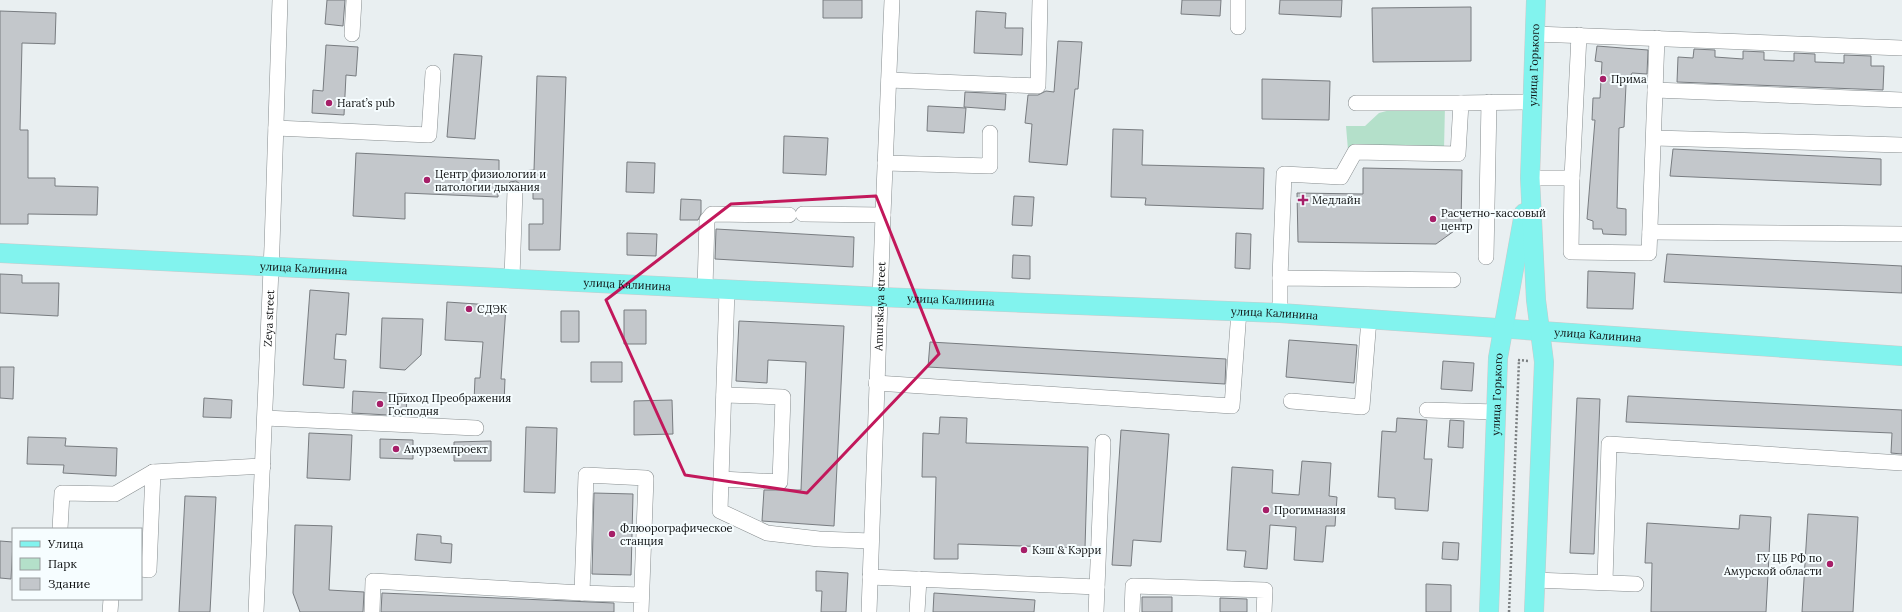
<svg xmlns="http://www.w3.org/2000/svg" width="1902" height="612" font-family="Lora,serif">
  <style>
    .green { fill: #b4e0ca }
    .building { fill: #c3c7cb; stroke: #787c80 }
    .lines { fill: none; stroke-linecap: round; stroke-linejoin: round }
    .minor-casing { stroke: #878d8f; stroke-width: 16 }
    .major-casing { stroke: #cacacb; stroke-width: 20 }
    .path { stroke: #7b7f81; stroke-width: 2.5; stroke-dasharray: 2 2; stroke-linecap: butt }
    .minor { stroke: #fff; stroke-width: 15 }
    .major { stroke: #82f3ee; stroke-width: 19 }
    .marked { fill: none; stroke: #c2185b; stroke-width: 3; stroke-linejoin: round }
    .poi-dot { fill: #a61f68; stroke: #f6fdff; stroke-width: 1.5 }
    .labels { text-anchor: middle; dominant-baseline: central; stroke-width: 4; stroke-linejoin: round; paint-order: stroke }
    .street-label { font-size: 11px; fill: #0e1011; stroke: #f6fdff }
    .poi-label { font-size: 11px; fill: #0e1011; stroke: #f6fdff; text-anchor: start }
  </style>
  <rect width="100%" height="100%" fill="#e9eff1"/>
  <path class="green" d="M1413 104 1445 105 1444 150H1348L1346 126H1365L1379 113Z"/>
  <path class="building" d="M327 0H345L343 26 325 24Z
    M823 0H862V18H823Z
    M1182 0H1221L1220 16 1181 14Z
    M1280 0H1342L1341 17 1279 14Z
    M1471 7V61L1373 62 1372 8Z
    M0 11 56 13 55 44 22 43 20 130H28V178H55V186L98 187 97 215 28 214V224H0Z
    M976 11 1006 13 1005 28H1023L1022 55 974 53Z
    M1058 41 1082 42 1078 89H1075L1067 165 1029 162 1032 124 1025 123 1028 95H1038L1046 91 1054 92Z
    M326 45 358 47 356 76 346 75 344 115 312 113 313 90 323 91Z
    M1597 46 1648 50 1647 74 1632 73 1626 85 1624 127 1619 128 1617 208 1626 209V235L1603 234 1602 229H1593V221L1587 219 1595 120H1592L1593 98H1600L1602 62 1595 61Z
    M1694 49 1715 50V57L1743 59V51L1764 52V60L1794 61V53L1815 54V62L1844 63V55L1871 56V66H1884L1883 90 1677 82 1678 57 1693 58Z
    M454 54 482 56 475 139 447 137Z
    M537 76 566 77 560 250H529V224H543V199H533V185L523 186 516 181 510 182 507 187 498 188V197L405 193V219L353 216 356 153 499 160V173L534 170Z
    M1262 79 1330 81 1329 120 1262 119Z
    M965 92 1006 94 1005 110 964 107Z
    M928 106 966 108 964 133 927 131Z
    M1113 129 1143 130 1142 165 1264 168 1263 209 1145 205 1146 198 1111 197Z
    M784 136 828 138 826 175 783 173Z
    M1673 149 1881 159V185L1670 176Z
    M627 162 655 163 654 193 626 192Z
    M1363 168 1462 170 1461 226 1436 244 1298 242 1297 193 1363 194Z
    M1014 196 1034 197 1032 226 1012 225Z
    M681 199 701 200V214L698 220H680Z
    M716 229 854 237 853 267 715 259Z
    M627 233 657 234 656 256 627 255Z
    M1236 233 1251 234 1250 269 1235 268Z
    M1667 254 1902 266V293L1664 282Z
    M1013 255 1030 256V279L1012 278Z
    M1588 271 1635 273 1633 309 1587 308Z
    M0 274 22 275V283H59L58 316 0 313Z
    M310 290 349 293 346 335 336 334 334 359 346 360 344 388 303 385Z
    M447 302 506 306 501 379H505L504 403 474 402 475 378H480L483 342 445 340Z
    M624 310H646V344H624Z
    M561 311H579V342H561Z
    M382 318 423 319 421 355 405 370 380 368Z
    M739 321 844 326 834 526 762 521 764 490H801L806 362 768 360 767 383 736 381Z
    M1289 340 1357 345 1354 383 1286 377Z
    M930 342 1226 359 1225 384 928 367Z
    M1443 361 1474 363 1472 391 1441 389Z
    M591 362H622V382H591Z
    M0 367H14L13 399 0 398Z
    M353 391 407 394 406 416 352 413Z
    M1628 396 1902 410V454L1891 453 1892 433 1626 422Z
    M204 398 232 400 231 418 203 417Z
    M1577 398 1600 399 1594 554 1570 553Z
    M672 400 673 434 634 435V401Z
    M940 417 967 418 966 443 1088 447 1085 548 958 544V559H934L936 477H922L923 433 939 434Z
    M1397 418 1427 420 1424 459H1432L1428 511 1395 509V498L1378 497 1382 431 1396 432Z
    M1450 420 1464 421 1463 448 1448 447Z
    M526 427 557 428 555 493 524 492Z
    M1121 430 1169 434 1161 542 1133 540 1131 566 1112 565Z
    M309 433 352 435 350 480 307 478Z
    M28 437 66 438 65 446 117 448 116 476 63 473 64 465 27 464Z
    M380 439 413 440V459L380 458Z
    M491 441V461H454V442Z
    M1302 461 1331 463 1329 496 1337 497 1335 526H1326L1323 562 1294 560 1296 527 1270 525 1267 569 1244 567 1246 551 1227 550 1232 467 1273 470 1272 493 1299 495Z
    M594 493 633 494 631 575 592 574Z
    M185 496 216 497 210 612H179Z
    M1808 514 1858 517 1853 612H1802Z
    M1740 515 1771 517 1766 612H1651L1652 563H1645L1647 523 1739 529Z
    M295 525 332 526 329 590 364 592 363 612H300L293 593Z
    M417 534 441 536V543L452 544 451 563 415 560Z
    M0 541 13 542 11 579 0 578Z
    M1443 542 1459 543 1458 560 1442 559Z
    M816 571 848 573 846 612H821L822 591H816Z
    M1426 584 1451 585V612H1426Z
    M382 593 614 603V612H381Z
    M934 593 1035 600 1034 612H933Z
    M1142 597H1172V612H1142Z
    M1220 598 1247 599V612H1220Z"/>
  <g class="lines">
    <g class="minor-casing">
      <g id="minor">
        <path d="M1238 27V0"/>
        <path d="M352 34 354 0"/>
        <path d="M1535 34 1902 48"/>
        <path d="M1579 35 1572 178 1571 252 1649 253 1657 38"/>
        <path d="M889 80 1038 86 1040 0"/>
        <path d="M1655 90 1902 100"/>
        <path d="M1356 103H1461"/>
        <path d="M276 128 429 135 433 73"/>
        <path d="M1654 138 1902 145"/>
        <path d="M885 163 990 166V133"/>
        <path d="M1530 178H1572"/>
        <path d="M803 214 883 215"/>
        <path d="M1650 232 1902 234"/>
        <path d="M1486 257 1489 102"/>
        <path d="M512 278 515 190"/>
        <path d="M1280 278 1284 174 1341 177 1355 152 1458 154 1461 103 1533 102"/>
        <path d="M705 288 707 220 712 214 789 215"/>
        <path d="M727 289 720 511 767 533 819 539 871 541"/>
        <path d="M1280 313V278L1453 280"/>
        <path d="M876 383 1232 406 1239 311"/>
        <path d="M1291 401 1362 407 1369 319"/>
        <path d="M1427 410 1497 412"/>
        <path d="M265 418 476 428"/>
        <path d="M721 479 780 482 783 397 724 395"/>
        <path d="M60 529 62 493 115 494 153 472 263 466"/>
        <path d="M141 569 149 570 153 472"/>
        <path d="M870 577 1097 587"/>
        <path d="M1535 580 1636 584"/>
        <path d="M1605 582 1609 444 1902 463"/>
        <path d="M641 595 582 593 586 475 646 478 641 612"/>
        <path d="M110 612 111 599"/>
        <path id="s1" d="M256 612 272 246 280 0"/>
        <path d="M372 612 373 581 582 593"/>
        <path id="s2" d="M869 612 883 215 892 0"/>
        <path d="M917 612 919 579"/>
        <path d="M1096 612 1103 442"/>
        <path d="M1132 612 1133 586 1265 590 1264 612"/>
      </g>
    </g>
    <g class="major-casing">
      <g id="major">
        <path id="s3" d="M0 253 880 297 1280 313 1902 356"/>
        <path id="s4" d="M1489 612 1498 358 1524 213"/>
        <path id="s5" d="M1534 612 1544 362 1536 300 1530 178 1536 0"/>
      </g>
    </g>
    <path class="path" d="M1518 360 1529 361
      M1509 612 1519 360"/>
    <use href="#minor" class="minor"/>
    <use href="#major" class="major"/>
  </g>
  <path class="marked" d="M876 196 939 354 807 493 685 475 606 300 731 204Z"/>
  <g class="poi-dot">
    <circle cx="1603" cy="79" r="4"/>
    <circle cx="329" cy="103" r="4"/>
    <circle cx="427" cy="180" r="4"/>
    <path d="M1301 194h4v4h4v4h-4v4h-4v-4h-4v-4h4z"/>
    <circle cx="1433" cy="219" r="4"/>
    <circle cx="469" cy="309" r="4"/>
    <circle cx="380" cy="404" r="4"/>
    <circle cx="396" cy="449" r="4"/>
    <circle cx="1266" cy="510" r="4"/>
    <circle cx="612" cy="534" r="4"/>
    <circle cx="1024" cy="550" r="4"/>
    <circle cx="1830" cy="564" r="4"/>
  </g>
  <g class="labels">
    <g class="street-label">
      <text stroke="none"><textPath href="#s5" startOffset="548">улица Горького</textPath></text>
      <text stroke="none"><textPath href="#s3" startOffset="304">улица Калинина</textPath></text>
      <text stroke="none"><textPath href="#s3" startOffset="628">улица Калинина</textPath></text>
      <text stroke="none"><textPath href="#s3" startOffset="952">улица Калинина</textPath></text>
      <text stroke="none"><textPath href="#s2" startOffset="306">Amurskaya street</textPath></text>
      <text stroke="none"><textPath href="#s3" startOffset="1276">улица Калинина</textPath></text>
      <text stroke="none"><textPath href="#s1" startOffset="294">Zeya street</textPath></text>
      <text stroke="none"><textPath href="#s3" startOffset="1600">улица Калинина</textPath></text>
      <text stroke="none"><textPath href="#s4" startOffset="218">улица Горького</textPath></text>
    </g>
    <g class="poi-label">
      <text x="1611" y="79">Прима</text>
      <text x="337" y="103">Harat’s pub</text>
      <text x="435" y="174">Центр физиологии и<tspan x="435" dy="13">патологии дыхания</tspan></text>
      <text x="1312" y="200">Медлайн</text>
      <text x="1441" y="213">Расчетно-кассовый<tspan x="1441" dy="13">центр</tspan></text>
      <text x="477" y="309">СДЭК</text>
      <text x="388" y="398">Приход Преображения<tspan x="388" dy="13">Господня</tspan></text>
      <text x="404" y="449">Амурземпроект</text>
      <text x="1274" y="510">Прогимназия</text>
      <text x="620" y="528">Флюорографическое<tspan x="620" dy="13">станция</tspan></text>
      <text x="1032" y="550">Кэш &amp; Кэрри</text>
      <text x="1822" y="558" text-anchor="end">ГУ ЦБ РФ по<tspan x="1822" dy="13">Амурской области</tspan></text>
    </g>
  </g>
  <rect x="12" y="528" width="130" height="72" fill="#f6fdff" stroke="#999ea0"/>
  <rect x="20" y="541" width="20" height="6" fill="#82f3ee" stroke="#999ea0"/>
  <text x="48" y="548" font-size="12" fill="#0e1011">Улица</text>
  <rect x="20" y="558" width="20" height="12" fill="#b4e0ca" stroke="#999ea0"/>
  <text x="48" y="568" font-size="12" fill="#0e1011">Парк</text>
  <rect x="20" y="578" width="20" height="12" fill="#c3c7cb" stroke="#999ea0"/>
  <text x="48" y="588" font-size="12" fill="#0e1011">Здание</text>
</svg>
